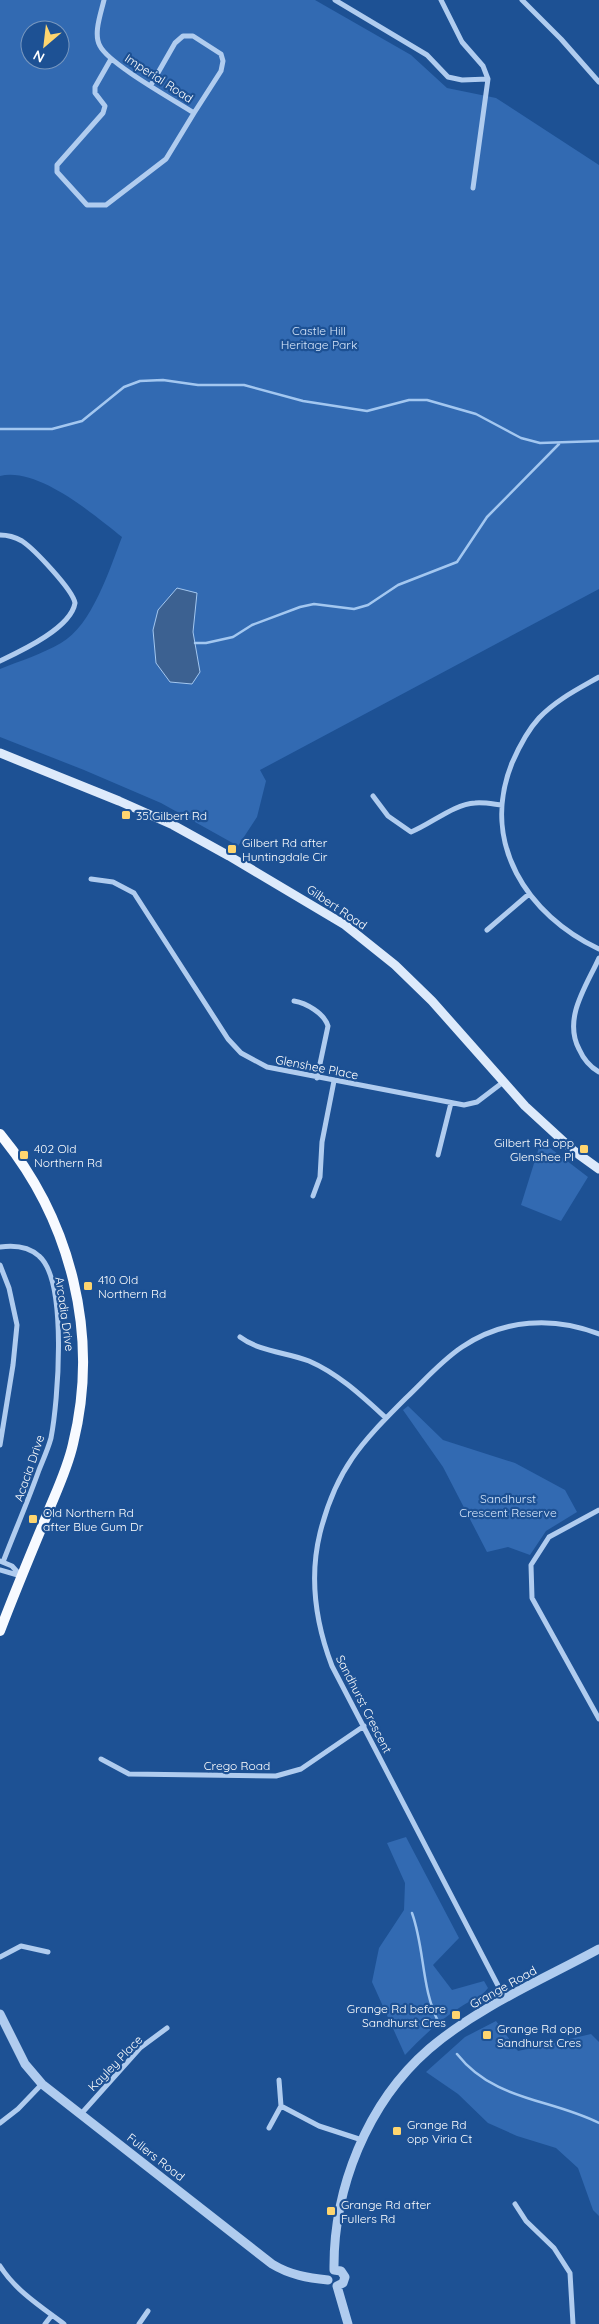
<svg xmlns="http://www.w3.org/2000/svg" width="599" height="2324" font-family="Quicksand,sans-serif">
  <style>
    .green { fill: #326ab2; fill-rule: evenodd }
    .water { fill: #3c6191; stroke: #a3c7f0 }
    .lines { fill: none; stroke-linecap: round; stroke-linejoin: round }
    .stream { stroke: #a3c7f0; stroke-width: 2.5 }
    .minor { stroke: #b0ccef; stroke-width: 5 }
    .tertiary { stroke: #b0ccef; stroke-width: 9 }
    .secondary { stroke: #ddeafb; stroke-width: 9 }
    .primary { stroke: #f7faff; stroke-width: 10 }
    .poi-dot { fill: #fed56f; stroke: #1d5194; stroke-width: 2 }
    .labels { text-anchor: middle; dominant-baseline: central; stroke-width: 4.5; stroke-linejoin: round; paint-order: stroke }
    .street-label { font-size: 12px; fill: #fff; stroke: #1d5194 }
    .park-label { font-size: 12px; fill: #d6e6fa; stroke: #1d5194 }
    .poi-label { font-size: 12px; fill: #fff; stroke: #1d5194; text-anchor: start }
  </style>
  <rect width="100%" height="100%" fill="#1d5194"/>
  <path class="green" d="M0 0H315L411 55 447 88 496 98 599 165V589L260 770 266 781 257 817 238 846 161 803 84 770 0 737V669C20 661 42 654 61 643 92 626 110 568 122 537 93 514 38 467 0 476ZM30 30H60V60H30Z
    M541 1141 588 1177 561 1221 521 1205Z
    M408 1406 443 1440 515 1463 565 1490 577 1512 546 1531 530 1555 508 1547 487 1552 443 1467 403 1410Z
    M406 1837 459 1938 433 1965 452 1990 484 1981 488 1988C481 1998 472 1999 462 2006 441 2019 422 2037 405 2055L372 1982 379 1948 404 1910 405 1883 387 1843Z
    M496 2021 518 2051 591 2034 599 2042V2216L593 2210 578 2168 556 2148 517 2136 488 2123 458 2094 426 2072 465 2037Z"/>
  <path class="water" d="M177 588 197 593 193 632 200 672 192 684 170 682 156 663 153 630 158 610Z"/>
  <g class="lines">
    <path class="stream" d="M0 429H52L82 421 124 387 140 381 163 380 198 385H244L303 401 367 411 409 400H427L476 414 521 438 540 443 599 441
      M195 643H206L233 637 252 625 300 607 314 604 354 609 368 605 398 585 457 562 487 517 559 444
      M412 1913C425 1949 421 1989 439 2023
      M457 2054C494 2101 549 2098 599 2123"/>
    <path class="minor" d="M104 0C101 13 93 34 100 46 109 64 174 100 194 113L166 159 106 205H87L57 172V165L103 113 105 106 95 93V87L111 59
      M335 0 427 55 448 77 462 80 488 79
      M441 0 462 42 483 66 488 79 473 188
      M522 0 561 39 599 82
      M151 85 175 43 183 36H193L221 54 223 61 221 71 194 113
      M0 535C8 535 15 537 22 541 34 549 73 590 75 603 71 628 21 651 0 661
      M599 677C578 689 556 700 539 718 527 731 519 747 512 763 480 843 527 915 599 949
      M373 796 388 816 411 832C431 824 454 804 475 803 483 802 493 804 502 805
      M91 879 113 882 134 893 228 1039 241 1053 267 1067 464 1105 477 1102 502 1083
      M487 930 529 894
      M599 958C586 987 563 1018 579 1049 583 1058 590 1067 599 1072
      M294 1001C306 1003 324 1013 328 1026L317 1078
      M438 1155 451 1103
      M313 1196 320 1177 322 1142 334 1081
      M0 1247C14 1245 28 1246 39 1256 68 1281 58 1402 51 1438 48 1449 43 1460 39 1470 28 1501 15 1531 3 1562
      M0 1265 9 1288 17 1325 13 1365 0 1445
      M240 1337C260 1352 286 1352 309 1361 339 1374 363 1397 386 1418
      M599 1510 549 1537 531 1565 532 1598 599 1719
      M0 1561 12 1566 21 1576
      M0 1570 21 1576
      M101 1759 129 1774 276 1776 301 1769 364 1726
      M0 1957 21 1946 48 1952
      M505 1999 332 1666C316 1624 309 1578 320 1533 336 1469 361 1443 406 1398 424 1381 441 1361 462 1347 504 1319 553 1316 599 1334
      M279 2080 281 2106
      M81 2114 140 2048 167 2028
      M0 2123 18 2109 42 2084
      M269 2128 281 2106 319 2126 362 2140
      M515 2204 526 2221 554 2248 570 2273 573 2324
      M0 2266C16 2291 40 2306 64 2324
      M45 2324 52 2315
      M139 2324 148 2311"/>
    <path class="tertiary" d="M0 2014 25 2064 42 2084 272 2264C290 2275 308 2278 328 2280
      M334 2270C333 2189 367 2103 429 2049 478 2007 542 1980 599 1949
      M334 2270 341 2271 345 2277 343 2283 337 2286
      M337 2286 348 2324"/>
    <path class="secondary" d="M0 753 119 801 173 825 229 856 345 925 395 965 432 1001 525 1106 574 1151 599 1169"/>
    <path class="primary" d="M0 1134C71 1220 100 1335 73 1444 67 1471 54 1496 44 1522 29 1558 14 1594 0 1631"/>
  </g>
  <g class="poi-dot">
    <rect x="121" y="810" width="10" height="10" rx="2.5"/>
    <rect x="227" y="844" width="10" height="10" rx="2.5"/>
    <rect x="579" y="1144" width="10" height="10" rx="2.5"/>
    <rect x="19" y="1150" width="10" height="10" rx="2.5"/>
    <rect x="83" y="1281" width="10" height="10" rx="2.5"/>
    <rect x="28" y="1514" width="10" height="10" rx="2.5"/>
    <rect x="451" y="2010" width="10" height="10" rx="2.5"/>
    <rect x="482" y="2030" width="10" height="10" rx="2.5"/>
    <rect x="392" y="2126" width="10" height="10" rx="2.5"/>
    <rect x="326" y="2206" width="10" height="10" rx="2.5"/>
  </g>
  <g class="labels">
    <g class="street-label">
      <text transform="translate(159 78) rotate(33)">Imperial Road</text>
      <text transform="translate(337 907) rotate(34)">Gilbert Road</text>
      <text transform="translate(317 1067) rotate(11)">Glenshee Place</text>
      <text transform="translate(65 1314) rotate(82)">Arcadia Drive</text>
      <text transform="translate(29 1468) rotate(-71)">Acacia Drive</text>
      <text transform="translate(364 1704) rotate(63)">Sandhurst Crescent</text>
      <text x="237" y="1765">Crego Road</text>
      <text transform="translate(503 1987) rotate(-29)">Grange Road</text>
      <text transform="translate(115 2063) rotate(-46)">Kayley Place</text>
      <text transform="translate(156 2157) rotate(38)">Fullers Road</text>
    </g>
    <g class="park-label">
      <text x="319" y="330">Castle Hill<tspan x="319" dy="14">Heritage Park</tspan></text>
      <text x="508" y="1498">Sandhurst<tspan x="508" dy="14">Crescent Reserve</tspan></text>
    </g>
    <g class="poi-label">
      <text x="136" y="815">35 Gilbert Rd</text>
      <text x="242" y="842">Gilbert Rd after<tspan x="242" dy="14">Huntingdale Cir</tspan></text>
      <text x="574" y="1142" text-anchor="end">Gilbert Rd opp<tspan x="574" dy="14">Glenshee Pl</tspan></text>
      <text x="34" y="1148">402 Old<tspan x="34" dy="14">Northern Rd</tspan></text>
      <text x="98" y="1279">410 Old<tspan x="98" dy="14">Northern Rd</tspan></text>
      <text x="43" y="1512">Old Northern Rd<tspan x="43" dy="14">after Blue Gum Dr</tspan></text>
      <text x="446" y="2008" text-anchor="end">Grange Rd before<tspan x="446" dy="14">Sandhurst Cres</tspan></text>
      <text x="497" y="2028">Grange Rd opp<tspan x="497" dy="14">Sandhurst Cres</tspan></text>
      <text x="407" y="2124">Grange Rd<tspan x="407" dy="14">opp Viria Ct</tspan></text>
      <text x="341" y="2204">Grange Rd after<tspan x="341" dy="14">Fullers Rd</tspan></text>
    </g>
  </g>
  <g transform="translate(45 45) rotate(208)"><circle r="24" fill="#1d5194" stroke="#7797bf"/>
  <path d="M0-4L9 19L0 12L-9 19Z" fill="#fed56f"/>
  <text y="-8" font-size="14" font-weight="bold" text-anchor="middle" fill="#ffffff">N</text>
  </g>
</svg>
